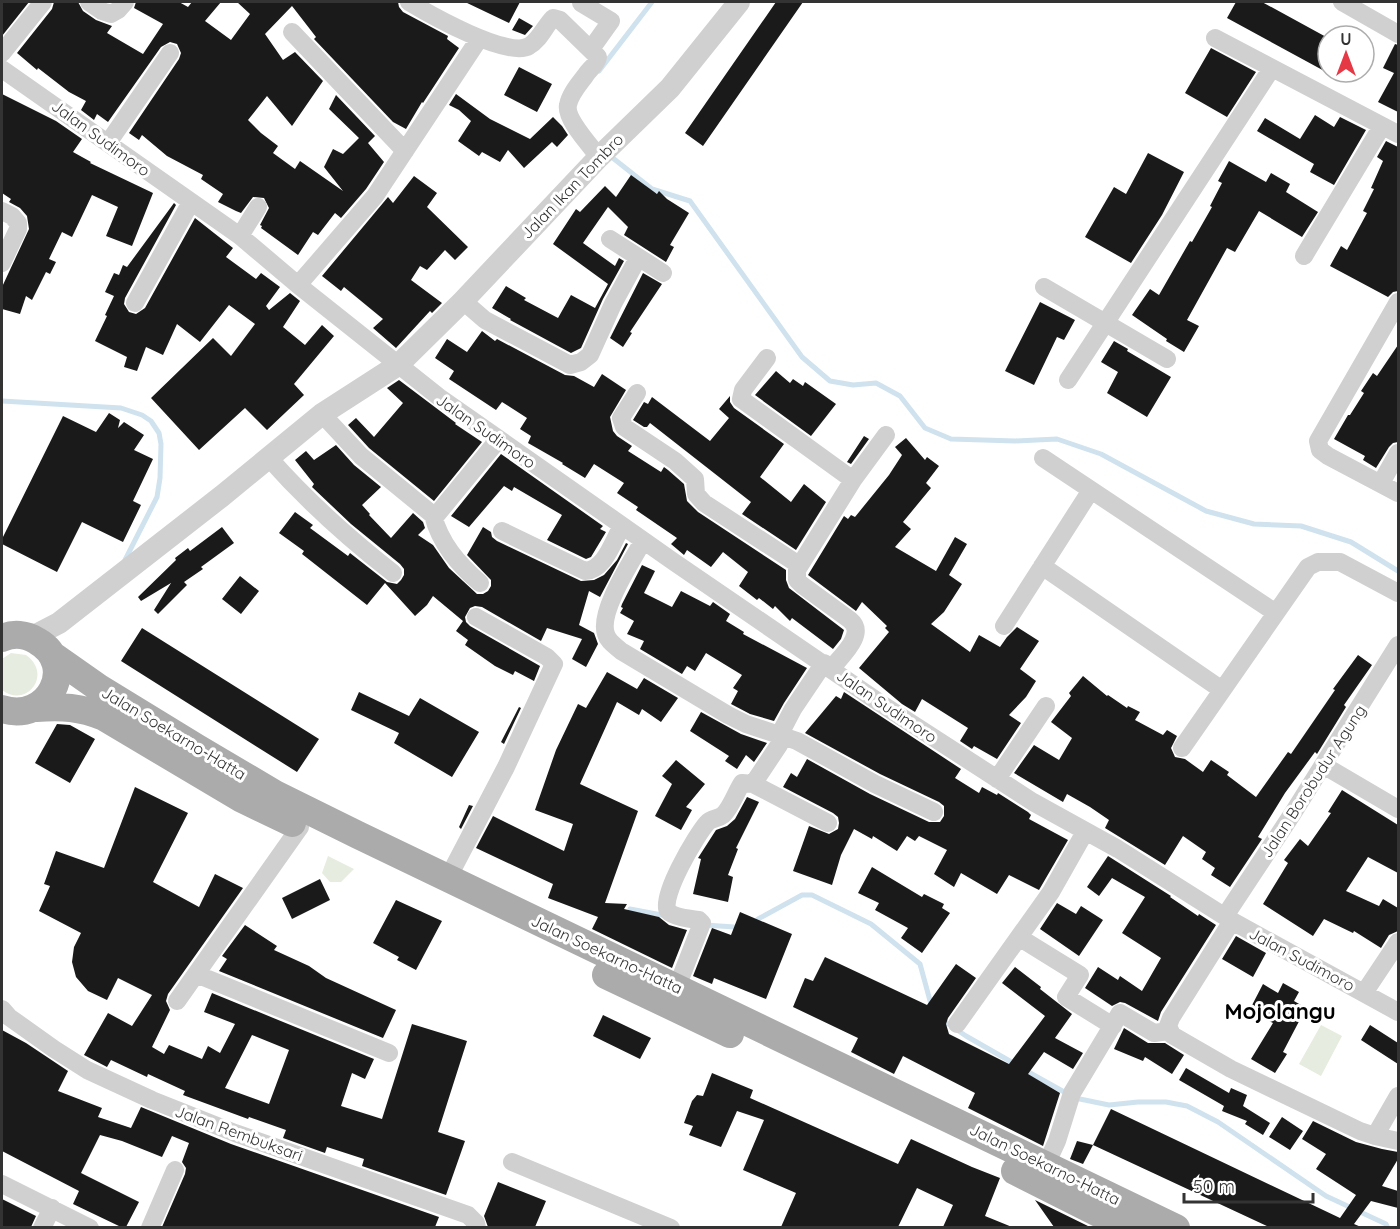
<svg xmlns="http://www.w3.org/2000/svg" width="1400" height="1229" font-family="Quicksand,sans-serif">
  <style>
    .green { fill: #e6ecdf }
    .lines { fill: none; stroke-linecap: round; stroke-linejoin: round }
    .stream { stroke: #cfe2ee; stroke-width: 5 }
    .building { fill: #1a1a1a; fill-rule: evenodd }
    .minor { stroke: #d0d0d0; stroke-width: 18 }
    .tertiary { stroke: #d0d0d0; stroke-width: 22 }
    .primary { stroke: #ababab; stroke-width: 28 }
    .labels { text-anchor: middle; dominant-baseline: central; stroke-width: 6; stroke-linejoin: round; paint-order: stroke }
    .street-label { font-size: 16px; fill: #333; stroke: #fff }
    .district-label { font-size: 22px; font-weight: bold; fill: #000; stroke: #fff }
  </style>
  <rect width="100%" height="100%" fill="#fff"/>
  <path class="green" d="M11 653 26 655C53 674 27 709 2 690V659Z
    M328 856 354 869 341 882H330L322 873Z
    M1321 1025 1342 1036 1321 1076 1299 1064Z"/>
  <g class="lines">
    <path class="stream" d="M599 71 652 2
      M609 155 652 189 690 201 802 357 830 381 853 385 876 383 900 396 925 428 951 439 1015 441 1057 439 1101 454 1206 511 1254 524 1301 526 1351 542 1398 571
      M2 401 121 408 142 415 151 421 159 433 161 444 160 478 157 497 125 560
      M630 909 667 916
      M758 919 802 895H812L871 924 920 964 932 1008
      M705 925 734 927
      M941 1019 966 1036 1015 1064
      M1023 1069 1075 1098 1109 1105 1138 1102H1166L1187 1106 1218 1122 1326 1196 1386 1224 1388 1228"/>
  </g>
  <path class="building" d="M2 2H29L2 36Z
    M54 2H78L83 11 96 20 112 26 107 33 143 54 163 24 134 8 136 2H179L188 7 192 2H221L205 21 231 40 250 14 237 2H398L399 7 403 12 448 36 447 39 459 48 423 103 422 102 406 129 393 122 314 39 316 37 292 6 265 34 283 60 295 52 323 81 292 126 267 96 248 120 261 133 278 146 273 153 295 169 300 161 343 191 324 167 333 149 343 154 359 138 329 109 336 95 375 136 368 143 384 162 366 189 341 218 335 213 318 235 313 232 298 255 261 228 262 226 260 225 269 208 264 198 253 197 241 213 236 211 218 202 223 194 201 179 203 175 167 156 142 135 139 140 129 133 179 59 181 53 177 44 170 42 161 47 108 122 97 114 94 120 81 110 86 101 69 92 38 68 37 70 17 53 52 9Z
    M465 2H520L509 23Z
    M776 2H803L703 146 685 133Z
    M1236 2H1262L1328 38V73L1227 18Z
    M519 18 533 26 525 35 512 30Z
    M1395 44 1398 45V112L1378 102 1394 73 1383 68Z
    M1211 48 1256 72 1227 117 1185 93Z
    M519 67 552 84 537 112 504 95Z
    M2 94 56 121 82 139 73 152 91 162 90 163 153 193 132 246 106 236 118 207 92 195 72 237 62 232 49 259 56 262 50 274 46 272 32 300 26 296 20 314 2 309V287L29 229 27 216 20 208 9 202 11 199 2 193Z
    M456 94 490 119 530 139 553 117 562 126 568 135 557 147 552 142 524 168 508 150 500 162 482 152 479 156 458 141 471 121 459 110 449 105Z
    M1315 115 1334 127 1340 117 1366 130 1334 185 1310 172 1314 164 1257 131 1265 118 1300 139Z
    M1386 141 1398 147V291L1393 292 1388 297 1330 266 1341 246 1347 250 1367 213 1363 211 1374 189 1371 188 1383 161 1377 157Z
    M1148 153 1184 172 1162 215 1131 263 1085 237 1114 187 1126 194Z
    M1229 161 1266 182 1271 173 1290 184 1286 192 1318 212 1302 237 1259 211 1235 252 1227 248 1187 320 1199 326 1184 352 1166 341 1167 339 1132 315 1150 289 1159 295 1190 241 1192 242 1212 207 1210 206 1222 183 1218 181Z
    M631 175 657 194 659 191 667 199 689 213 670 245 674 247 666 262 624 235 628 227 608 207 583 243 615 266 619 258 624 261 603 299 581 348 571 353 510 320 511 319 492 308 506 286 526 298 524 300 558 318 571 295 595 308 608 284 553 244 576 209 580 212 605 186 616 197Z
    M414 176 437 193 427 207 468 247 455 260 445 250 427 270 420 266 411 280 442 303 432 313 430 311 396 348 373 328 383 319 344 287 341 291 322 276 388 197 393 203Z
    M174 203 176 205 125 298 124 304 129 312 136 314 145 308 195 218 233 248 226 257 256 279 261 273 280 287 266 306 269 310 290 293 300 301 283 327 305 345 322 325 334 336 294 384 304 395 267 430 245 408 199 450 151 398 213 338 231 356 255 324 229 305 200 342 177 324 163 355 146 347 137 371 124 367 127 357 95 341 107 316 105 315 114 296 105 292 114 273 119 275 123 265 127 267Z
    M643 273 662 284 630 332 632 333 623 347 610 338Z
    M1040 302 1075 320 1064 340 1057 337 1034 385 1005 371Z
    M482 331 495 341 497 339 565 375 574 376 594 387 602 374 626 390 610 417 613 431 617 436 632 446 628 451 661 472 664 467 668 470 684 484 687 501 698 512 786 570V580L789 588 844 630 841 639 833 649 792 618 790 621 775 606 773 609 759 598 757 600 739 586 748 572 723 552 711 567 687 550 684 555 671 544 677 538 636 510 638 507 617 493 624 483 594 464 585 478 562 464 563 463 528 443 531 436 520 429 527 418 502 402 496 410 449 379 454 371 435 358 447 339 467 352Z
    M1114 341 1128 349 1127 351 1171 377 1147 417 1107 393 1118 372 1101 362Z
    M1398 345V442L1393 443 1389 447 1376 468 1363 460 1365 456 1334 439 1348 415H1350L1364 393 1361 391 1373 373 1377 376Z
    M776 371 790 383 793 379 803 386 805 382 836 404 811 436 755 395Z
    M399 380 456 423 455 424 482 442 434 501 369 448 348 425 356 418 374 437 403 403 387 388Z
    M730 396V402L734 408 784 444 760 477 791 502 804 484 826 502 796 550 742 514 751 502 650 423 647 427H644L633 420 644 402 648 404 652 397 710 441 729 418 719 409Z
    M109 413 120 420 118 428 124 422 144 435 134 450 153 459 133 501 141 505 123 542 82 522 57 572 2 544V539L63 416 96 432Z
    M864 436 869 439 851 464 847 462Z
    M906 438 925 460 927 457 939 466 926 483 931 488 903 522 911 529 895 547 936 571 955 537 967 544 949 575 962 584 944 612 931 624 970 652 979 635 1000 647 1007 637 1017 627 1039 641 1020 669 1036 681 1026 697 1009 715 1021 723 997 759 974 746 972 749 960 741 968 728 922 699 915 712 902 704 859 668 889 632 885 628 887 626 862 602 856 611 808 575 844 516 848 519 851 515 855 517 889 475 902 455 895 447Z
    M336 445 354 465 381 487 362 505 370 514 369 515 391 538 413 513 423 522 425 528 418 535 433 545 449 568 477 594H483L488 591 491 586V580L467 555 483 527 491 532 492 537 497 541 581 581 594 580 604 575 617 560 626 543 628 544 600 597 589 591 579 625 594 633 598 644 586 667 572 659 582 639 547 628 541 641 482 607 475 606 470 608 465 617 466 622 470 626 540 666 534 681 515 671 513 675 495 666 465 645 468 640 456 631 463 621 433 596 427 605 415 616 385 583 367 605 302 554 304 551 279 533 295 512 313 525 310 528 348 556 350 553 387 582 397 584 401 580 404 575V569L400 564 351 524 312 487 314 484 295 460 306 451 314 460Z
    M501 454 603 526 600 529 606 532 591 557 586 559 547 540 562 515 514 487 512 491 504 486 469 527 451 516Z
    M222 527 234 543 201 567 203 569 184 582 187 585 158 614 154 610 171 583 141 601 138 597 176 560 175 558 188 548 190 551Z
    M642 565 655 571 644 593 672 607 681 591 710 606 713 602 730 614 726 621 744 632 743 634 807 668 784 703 774 721 750 714 731 704 738 691 733 688 742 675 706 653 695 671 687 666 682 674 640 649 644 641 627 634 634 621 620 613 623 608 621 607 622 604Z
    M240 576 259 591 241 614 222 599Z
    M142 628 319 739 297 772 121 661Z
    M1358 655 1372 665 1344 705 1346 707 1317 754 1315 752 1285 793 1258 837 1262 839 1230 887 1211 875 1215 868 1202 859 1206 852 1183 836 1165 865 1105 828 1109 820 1090 807 1067 794 1063 802 1014 773 1034 745 1059 760 1072 738 1051 722 1071 696 1069 693 1083 676 1107 696 1108 695 1127 708 1128 706 1140 712 1135 720 1163 735 1167 730 1177 736 1171 748 1175 757 1185 759 1203 772 1211 760 1229 772 1227 775 1256 797 1288 752 1291 754 1335 690 1333 689Z
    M607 672 637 689 644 678 678 698 661 722 642 709 639 715 617 702 580 784 638 811 605 903 627 904 624 909 659 917 669 925 687 930 672 968 592 929 598 917 548 898 553 884 476 848 493 816 564 851 573 824 535 810 556 750 578 704 586 708Z
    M359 692 409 716 420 698 479 732 452 777 394 743 399 733 351 710Z
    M844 692 961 769 955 778 979 793 982 787 997 795 998 793 1028 812 1031 815 1029 819 1068 840 1039 890 1009 875 997 894 961 873 954 887 934 874 947 850 919 836 915 841 907 836 897 851 873 836 872 839 854 829 841 855 832 885 793 871 809 826 829 834 838 829 839 823 838 817 833 813 783 787 791 773 797 777 807 759 870 794 929 822H940L944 816V806L939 802 880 774 805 733 836 696 841 699Z
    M519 707 521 708 504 744 501 742Z
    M701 712 741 734 767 743 754 762 746 755 737 769 725 761 729 756 690 731Z
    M57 724 70 725 95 739 70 783 35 763Z
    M676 760 705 784 686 807 692 810 681 830 655 816 672 784 662 776Z
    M135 787 188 813 153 882 199 907 215 874 243 888 168 994 166 1001 170 1010 152 1047 164 1054 169 1045 202 1059 208 1046 220 1053 235 1024 204 1012 212 993 374 1059 365 1079 352 1073 341 1106 382 1119 412 1024 467 1041 438 1132 465 1141 446 1195 362 1166 364 1159 327 1147 325 1153 283 1138 286 1130 249 1117 248 1119 183 1095 185 1091 148 1074 147 1077 111 1060 107 1067 84 1055 108 1013 132 1026 152 995 118 978 107 1000 88 991 76 977 72 962 74 947 81 933 39 911 50 886 44 884 56 851 104 868ZM252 1035 289 1050 269 1104 225 1088Z
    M1342 790 1398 825V873L1368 857 1346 891 1379 906 1383 899 1398 908V931L1389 935 1381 948 1354 931 1353 933 1324 919 1313 936 1263 904 1288 863 1284 860 1300 839 1308 846 1331 813 1328 812Z
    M747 797 759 802 736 848 738 849 728 875 733 877 728 902 693 894 701 859 698 858 716 830 727 826 735 819Z
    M469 805 473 806 461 829 459 827Z
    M1108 856 1171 896 1170 897 1198 916 1199 914 1216 925 1161 1012 1158 1021 1125 1003 1120 1002 1112 1006 1085 988 1098 967 1118 980 1120 976 1142 991 1161 958 1122 933 1145 897 1112 878 1099 896 1087 887Z
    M872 867 922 897 924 894 944 904 942 908 950 913 922 953 901 938 908 928 875 910 879 903 858 893Z
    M320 879 330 900 292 919 282 898Z
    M396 900 442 921 416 970 397 960 399 957 373 943Z
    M1057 903 1076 914 1081 906 1103 920 1079 956 1040 929Z
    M740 912 792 934 766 999 714 978 712 984 693 976 712 928 731 935Z
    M245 925 277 946 274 950 309 966 326 978 396 1010 383 1038 219 971 227 959 222 956Z
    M1236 936 1266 953 1253 977 1222 959Z
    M825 957 927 1005 956 964 976 978 948 1018 946 1024 949 1034 1009 1064 1045 1016 1002 983 1015 967 1041 987 1040 989 1072 1014 1055 1038 1083 1053 1073 1069 1044 1052 1028 1074 1060 1093 1043 1146 968 1108 975 1093 903 1056 894 1074 851 1052 858 1038 793 1007 805 978 813 981Z
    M1283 983 1299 992 1294 1001 1306 1008 1283 1052 1287 1054 1275 1073 1251 1059 1273 1023 1249 1011 1263 984 1278 993Z
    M603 1015 651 1038 640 1059 593 1036Z
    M1370 1025 1398 1043V1064L1361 1040Z
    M1124 1028 1148 1043H1165L1184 1055 1172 1074 1145 1057 1143 1061 1114 1049Z
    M2 1030 26 1043 68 1071 58 1091 102 1108 98 1117 131 1128 141 1107 231 1144 439 1217 435 1227H162L185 1174 186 1168 182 1162 189 1143 172 1136 162 1157 122 1141 100 1135 81 1173 139 1202 126 1227H121L73 1204 79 1191 2 1151Z
    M1186 1068 1229 1093 1231 1088 1247 1095 1243 1106 1270 1123 1263 1135 1245 1124 1247 1121 1222 1111 1224 1106 1179 1080Z
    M712 1073 753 1090 750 1098 898 1164 911 1139 972 1167 1000 1178 985 1216 1012 1227H943L953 1205 917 1188 898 1227H781L796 1193 743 1170 764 1120 737 1111 721 1147 689 1135 693 1126 684 1123 692 1101 697 1095 703 1096Z
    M1111 1109 1340 1218 1356 1195 1316 1169 1326 1154 1302 1139 1313 1121 1356 1142 1382 1149 1398 1152V1159L1382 1186 1398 1191V1208L1371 1201 1354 1224 1361 1227H1269L1093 1145Z
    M1282 1117 1303 1131 1290 1150 1269 1137Z
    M1077 1141 1093 1145 1083 1164 1070 1159Z
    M498 1182 546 1201 535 1227H488L484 1216Z
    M2 1199 36 1216 31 1227H2Z
    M1035 1200 1090 1227H1054Z"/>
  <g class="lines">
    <path class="minor" d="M89 2 102 11 111 14 118 10 125 2
      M409 2C429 14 508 59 529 46 539 41 545 26 553 18L560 20 598 57C597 65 589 69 585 76 579 84 570 94 568 105 565 119 590 145 599 157
      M582 2 581 3 611 21 591 49
      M1342 2 1398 34
      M292 32 405 151
      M1215 38 1398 134
      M2 53 43 2
      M2 69 240 236 298 285 439 397 674 562 880 703 1033 802 1118 849 1232 921 1398 1012
      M108 143 170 53
      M2 211 12 216 18 223V229L2 263
      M240 236 258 207
      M610 239 663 273
      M1304 256 1382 126
      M298 285 375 196 479 39
      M1044 287 1167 359
      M463 301 485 320 570 365 581 362 590 355 613 304 638 258
      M1398 302 1318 441 1320 450 1328 456 1398 493
      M135 303 191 202
      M767 358 743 390 741 399 853 480
      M1068 380 1272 68
      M637 393 621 418 624 427 675 461 695 479 696 494 704 503 799 565
      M322 414 361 456 433 515C440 543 458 564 480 583
      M269 458C307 501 348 538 393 573
      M1043 458 1276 613
      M1381 483 1398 453
      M434 518 498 440
      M502 531 585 571C605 570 613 541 622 526
      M643 541C632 561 598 612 606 634 608 642 616 646 621 651L728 715 746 724 797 741 875 784 934 812
      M1042 566 1222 690
      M1004 626 1091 490
      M831 669C841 656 867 634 850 620L802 585 797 580V570L853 480 886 435
      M1182 748 1308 567 1318 562H1340L1398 593
      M1323 765 1398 809
      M997 779 1046 706
      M753 784 779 745 782 730 793 709 824 663
      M448 878 506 767 554 664 547 657 476 617
      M1225 916 1293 813 1398 645
      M1232 921 1171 1018 1168 1026 1172 1035 1231 1069 1360 1131 1375 1136 1398 1141
      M1020 938 1080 975 1066 997 1113 1026
      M196 974 389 1053
      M677 987 702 923 699 920C691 919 673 917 668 911 659 898 697 834 707 823 711 818 718 819 723 815 731 808 736 792 742 783L753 784 828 823
      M1364 993 1398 942
      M177 1001 300 827
      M2 1009 9 1017 54 1049 87 1070 152 1100 235 1133 468 1215 476 1223 477 1228
      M957 1024 1051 892 1085 832
      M1375 1136 1398 1096
      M512 1162 671 1228
      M1046 1165 1057 1141 1072 1093 1120 1013 1154 1033 1169 1031
      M2 1184 90 1228
      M42 1228 52 1208
      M150 1228 175 1170"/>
    <path class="tertiary" d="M32 637 59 623 222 496 322 414 398 365 463 301 599 157 670 88 739 2"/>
    <path class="primary" d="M2 638C13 633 26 634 37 641 79 665 48 724 2 709
      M52 655 99 688 197 748 275 794 358 835 1176 1228
      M36 708C61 706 81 707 104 717L242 799 292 823
      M606 975 730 1034
      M1015 1171 1128 1228"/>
  </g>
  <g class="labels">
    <g class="street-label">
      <text transform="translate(101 138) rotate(36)">Jalan Sudimoro</text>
      <text transform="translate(572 186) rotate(-46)">Jalan Ikan Tombro</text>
      <text transform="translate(486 431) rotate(35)">Jalan Sudimoro</text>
      <text transform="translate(887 706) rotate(34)">Jalan Sudimoro</text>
      <text transform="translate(174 733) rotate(31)">Jalan Soekarno-Hatta</text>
      <text transform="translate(1313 781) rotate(-57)">Jalan Borobudur Agung</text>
      <text transform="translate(607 954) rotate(25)">Jalan Soekarno-Hatta</text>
      <text transform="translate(1302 959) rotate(28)">Jalan Sudimoro</text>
      <text transform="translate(239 1133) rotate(20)">Jalan Rembuksari</text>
      <text transform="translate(1045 1164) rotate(26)">Jalan Soekarno-Hatta</text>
    </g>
    <g class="district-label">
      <text x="1280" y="1011">Mojolangu</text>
    </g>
  </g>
  <rect width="1400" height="1229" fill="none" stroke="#333333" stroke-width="6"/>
  <g transform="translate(1346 54)"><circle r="28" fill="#ffffff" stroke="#adadad" stroke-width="1.5"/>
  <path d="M0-4.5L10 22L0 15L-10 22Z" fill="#e63946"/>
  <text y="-9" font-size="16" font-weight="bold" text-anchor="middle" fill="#333333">U</text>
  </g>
  <path d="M1184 1193v9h129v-9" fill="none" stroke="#333333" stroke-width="3"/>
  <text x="1193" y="1193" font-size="18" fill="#333333" stroke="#ffffff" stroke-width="4.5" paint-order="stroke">50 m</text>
</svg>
